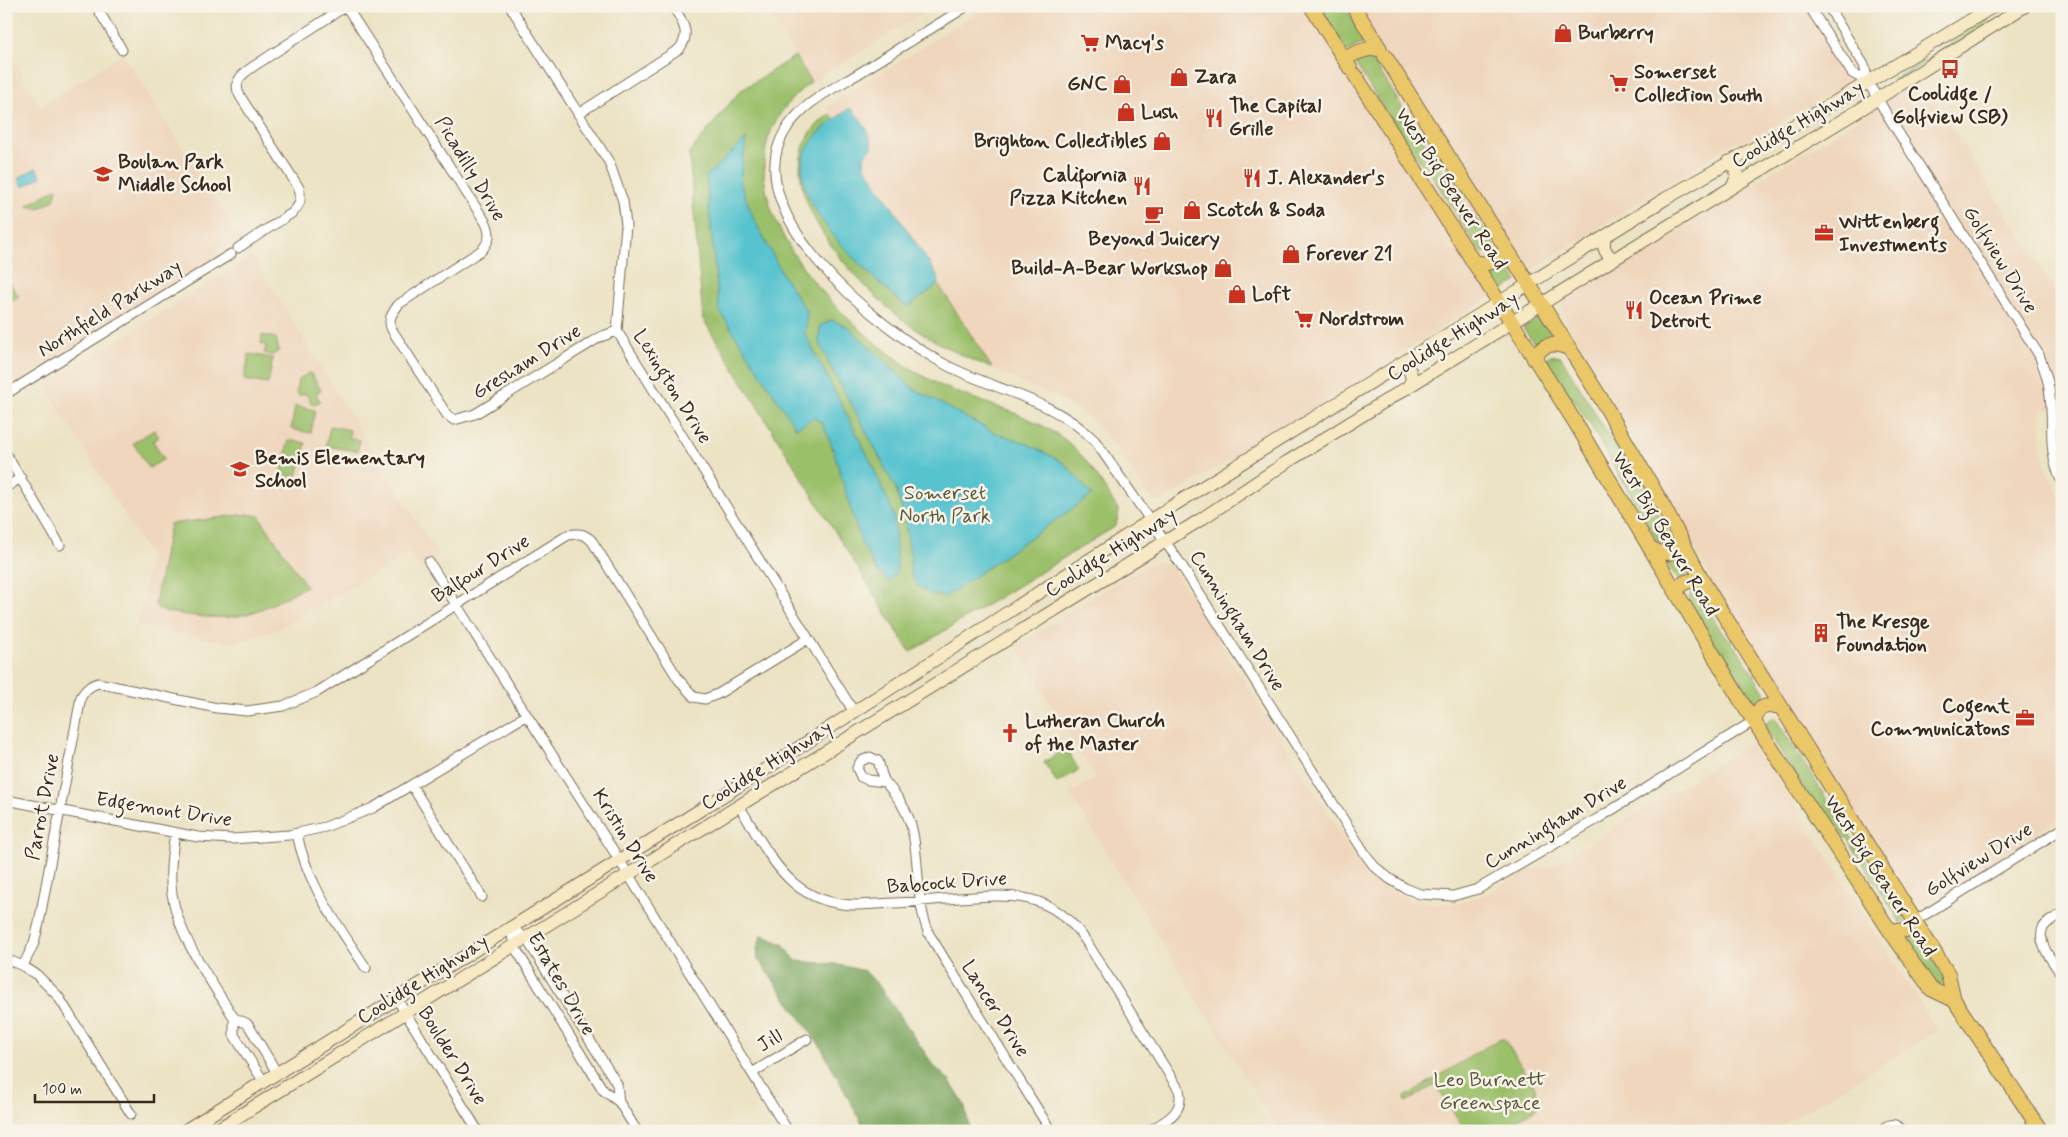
<svg xmlns="http://www.w3.org/2000/svg" width="2068" height="1137" font-family="Mynerve,sans-serif">
  <style>
    .built { fill: #efd6bc }
    .green { fill: #9bc06b; stroke: #6b7544 }
    .forest { fill: #7ca65f; stroke: #5c683e }
    .water { fill: #56c3cf; stroke: #487676 }
    .lines { fill: none; stroke-linecap: round; stroke-linejoin: round }
    .minor-casing { stroke: #796b58; stroke-width: 11 }
    .secondary-casing { stroke: #796b58; stroke-width: 14 }
    .primary-casing { stroke: #796b58; stroke-width: 16 }
    .minor { stroke: #fff; stroke-width: 9 }
    .secondary { stroke: #f7e9c3; stroke-width: 12 }
    .primary { stroke: #eac769; stroke-width: 14 }
    .labels { text-anchor: middle; dominant-baseline: central; stroke-width: 5; stroke-linejoin: round; paint-order: stroke }
    .poi-label { font-size: 20px; font-weight: bold; fill: #3b2a1e; stroke: #f7f3e8; text-anchor: start }
    .street-label { font-size: 20px; fill: #3b2a1e; stroke: #f7f3e8 }
    .park-label { font-size: 20px; fill: #585735; stroke: #f7f3e8 }
  </style>
  <rect width="100%" height="100%" fill="#f7f3e8"/>
  <filter id="ink" filterUnits="userSpaceOnUse"><feTurbulence type="fractalNoise" baseFrequency=".02" numOctaves="2"/><feDisplacementMap in="SourceGraphic" scale="10" xChannelSelector="R" yChannelSelector="G"/><feConvolveMatrix kernelMatrix="1 2 1 2 8 2 1 2 1" color-interpolation-filters="sRGB"/></filter>
  <filter id="wash" filterUnits="userSpaceOnUse"><feTurbulence type="fractalNoise" baseFrequency=".0096" numOctaves="4" result="noise"/><feDisplacementMap in="SourceGraphic" scale="20" xChannelSelector="R" yChannelSelector="G"/><feGaussianBlur stdDeviation="1.12" result="paint"/><feColorMatrix in="noise" values="0 0 0 0 0 0 0 0 0 0 0 0 0 0 0 0 0 1.4 0 .05"/><feComposite in="paint" operator="in"/></filter>
  <g filter="url(#wash)">
    <rect width="100%" height="100%" fill="#ece3c4"/>
    <path class="built" d="M765 6H935L811 82Z
      M988 6H1806L1848 72 1849 77 1846 86 1744 142 1736 141 1643 199 1373 372 1162 501H1154L1146 493 1118 449 1091 419 1057 397 1022 383 992 368 826 107Z
      M6 49 40 106 123 54 243 243 6 391Z
      M1921 78 2062 302V410L2041 409V434L2042 452 2046 468 2062 502V817L1928 903 1921 904 1914 900 1865 832 1718 597 1702 561 1609 398 1598 373 1564 317 1561 305 1567 298 1579 290 1833 135Z
      M252 256 438 555 420 567 410 553 278 629 234 644 137 625 150 556 45 386Z
      M1159 561 1172 568 1356 858 1370 876 1389 889 1410 900 1438 904 1458 903 1488 894 1528 870 1552 867 1754 741 1937 1031 1772 1131H1278L1070 793 1095 778 1016 646 1141 567Z"/>
    <path class="green" d="M1319 6H1344L1367 42 1365 44 1358 45 1349 51 1346 50Z
      M1987 17 1990 23 1893 84 1891 81 1946 47 1970 27Z
      M795 56 811 82C688 175 835 324 923 376 965 401 1015 407 1055 433 1085 451 1101 483 1119 511L1116 526 910 652 703 319 689 153 740 91Z
      M1366 56 1375 64 1468 211 1486 230 1494 243 1492 252H1480L1430 172 1412 153 1355 63 1357 60Z
      M830 114 992 368C963 357 936 343 911 326 857 287 747 172 830 114Z
      M57 188 54 200 38 209 27 206Z
      M1506 262 1517 281 1501 291 1498 289 1487 271 1488 269 1497 267Z
      M6 277 19 297 6 305Z
      M1540 317 1554 338 1536 346 1523 328Z
      M262 335 276 338 279 351 272 355 264 353 266 345 261 344Z
      M249 354 273 358 268 384 244 380Z
      M1550 355 1561 357 1627 465 1642 484 1670 535 1669 542 1666 544 1658 541 1590 425 1574 400 1558 382 1547 365 1548 357Z
      M310 372 321 390 317 392V396L320 401 313 405 305 393 299 396 296 392 298 380Z
      M295 406 315 410 311 433 291 429Z
      M330 426 350 430 349 438 360 440 357 451 326 446Z
      M154 430 159 437 153 441 164 459 149 468 133 443Z
      M289 440 306 443 297 476 291 474 289 483 283 482 285 473 282 471Z
      M247 514 259 516 306 586C285 597 262 612 238 616 214 620 189 615 165 612L158 609 155 604 170 524Z
      M1680 556 1691 573 1678 580 1667 564V562L1674 561Z
      M1692 591 1699 595 1721 631 1739 651 1767 697 1750 703 1688 600Z
      M1775 718 1866 861 1883 879 1907 918 1901 923 1848 840 1811 800 1764 725 1768 723V720Z
      M1066 749 1079 770 1057 783 1044 762Z
      M1917 934 1946 981 1936 987 1904 939Z
      M1499 1039H1504L1535 1087 1537 1108 1500 1131H1465L1436 1084 1406 1102 1405 1097Z"/>
    <path class="forest" d="M762 935 783 944 796 961 835 964 865 971 879 986 934 1066 949 1080 964 1104 970 1131H866L821 1047 758 959 757 948Z"/>
    <path class="water" d="M850 108C861 117 871 134 872 148L864 156V165L937 275 939 283 935 287 907 307C872 277 778 199 808 147 817 131 835 119 850 108Z
      M746 139 740 182 753 217 783 275 807 312 805 334 871 462 894 515 897 571 889 582 876 570 861 542 831 443 822 423 813 418 796 428 719 310 706 176Z
      M36 168 41 177 23 187 18 178Z
      M832 320 848 327 914 389 993 432 1026 443 1064 463 1092 495 945 597 930 594 916 584 910 572 911 558 905 522 896 489 858 416 831 368 819 342 820 326Z"/>
  </g>
  <g filter="url(#ink)">
    <g class="lines">
      <g class="minor-casing">
        <path id="minor" d="M96 6 122 50
          M346 6 486 223C491 235 490 240 482 250L399 304C392 313 387 320 392 330L447 415 454 420 475 414 600 337 617 331
          M510 6 609 162 623 201 626 225 617 331 854 712
          M967 6C931 29 894 51 858 74 836 87 810 99 793 120 721 205 881 331 948 366 997 391 1055 400 1095 441L1178 560 1366 855 1374 866 1390 879 1405 888 1420 894 1453 896 1478 889 1599 818 1755 720
          M1809 6 1852 73 1868 82
          M1828 6 1864 65 1868 82 1886 113 2039 355C2043 366 2048 377 2049 389 2055 423 2046 450 2062 482
          M578 114 679 49C692 34 682 21 673 6
          M238 248 292 213C300 206 302 199 299 188L240 96C232 81 242 74 254 66L346 6
          M6 394 231 254
          M6 454 60 545
          M6 487 21 478
          M429 562 613 850 788 1131
          M885 782 868 780 861 777 857 768 861 761 870 757 878 761C881 768 881 777 886 783 897 796 906 808 911 825 921 862 914 896 929 934L1051 1131
          M412 786 482 897
          M6 800 198 837 232 839 289 835 325 827 373 808 527 715
          M739 806C771 856 789 905 858 905 887 904 916 902 945 899 1003 895 1049 886 1086 941L1179 1090C1185 1113 1165 1121 1149 1131
          M175 833C172 853 169 874 172 894 179 939 211 980 234 1018V1035L264 1082
          M297 833C306 884 339 926 366 968
          M2062 914C2056 917 2046 922 2043 928 2036 943 2054 963 2062 975
          M1915 921 2062 829
          M511 928 514 946 603 1090 619 1102 637 1131
          M511 928 526 938 617 1084 619 1102
          M6 959 23 966 37 975 58 996 131 1114
          M23 966 34 943 39 923 81 697C86 689 89 686 98 683L217 708 247 711 283 706 317 692 568 535C578 533 584 533 592 541L679 680 694 697 705 699 718 694 808 639
          M397 999 478 1131
          M234 1018 246 1023 249 1026 277 1073
          M752 1073 807 1039
          M1881 1131C1887 1123 1896 1122 1902 1131"/>
      </g>
      <g class="secondary-casing">
        <path id="secondary" d="M1728 162 1735 167 1737 175 1733 187
          M1605 237C1602 247 1605 254 1614 259
          M1400 364 1410 371 1412 379 1408 388
          M184 1131 758 774 1174 505 1665 199 1835 102 1994 6
          M215 1131 1077 596 1200 520 1287 462 1614 259 1861 109 2025 6"/>
      </g>
      <g class="primary-casing">
        <path id="primary" d="M1311 6 1350 68
          M1353 6 1380 49
          M1385 56 1600 397 1660 500 1705 585 1948 974 1954 1000 2041 1131
          M1344 59C1357 52 1365 48 1380 49
          M1355 75 1575 422 1744 706 1888 928 1931 989 1954 1000
          M1473 262C1488 265 1498 263 1507 249
          M1534 359C1543 342 1555 342 1570 349
          M1649 547 1658 552 1670 553 1683 543
          M1676 592C1683 579 1693 579 1705 585
          M1755 720C1756 706 1768 704 1781 707
          M1888 928 1896 931 1907 930 1915 921"/>
      </g>
      <use href="#minor" class="minor"/>
      <use href="#secondary" class="secondary"/>
      <use href="#primary" class="primary"/>
    </g>
  </g>
  <defs>
    <g id="shop-bare" transform="scale(1.5)"><path d="M-5-2.5h2.3a2.7 3.5 0 0 1 5.4 0H5L5.5 6h-11ZM-1.5-2.5h3a1.5 2.3 0 0 0-3 0Z" fill="#c8321e" stroke="#f7f3e8" stroke-width="2.5" paint-order="stroke"/></g>
    <g id="supermarket-bare" transform="scale(1.5)"><path d="M-6-5.5h2.5l.6 2H6L4.5 2H-2.5L-4.4-4H-6ZM-1.5 3.2a1.3 1.3 0 1 0 .1 0ZM3 3.2a1.3 1.3 0 1 0 .1 0Z" fill="#c8321e" stroke="#f7f3e8" stroke-width="2.5" paint-order="stroke"/></g>
    <g id="bus-bare" transform="scale(1.5)"><path d="M-5-6H5V4H4V6H2V4H-2V6H-4V4H-5ZM-3.5-4V0h7V-4ZM-3.5 1.2v1.5H-2V1.2ZM2 1.2v1.5H3.5V1.2Z" fill="#c8321e" stroke="#f7f3e8" stroke-width="2.5" paint-order="stroke"/></g>
    <g id="restaurant-bare" transform="scale(1.5)"><path d="M-5-6h1v4h1v-4h1v4h1v-4h1v5L-1.5 .5V6h-2V.5L-5-1ZM5-6V6H3V1.5H1.5Q1.5-4 5-6Z" fill="#c8321e" stroke="#f7f3e8" stroke-width="2.5" paint-order="stroke"/></g>
    <g id="school-bare" transform="scale(1.5)"><path d="M0-5L7-2L0 1L-7-2ZM-4 1L0 2.5L4 1V4Q0 6-4 4Z" fill="#c8321e" stroke="#f7f3e8" stroke-width="2.5" paint-order="stroke"/></g>
    <g id="cafe-bare" transform="scale(1.5)"><path d="M-5.5-4.5H6V0H3Q3 3.5 0 3.5H-2.5Q-5.5 3.5-5.5 0ZM3-3.2v2h1.7v-2ZM-6 4.5H4V6H-6Z" fill="#c8321e" stroke="#f7f3e8" stroke-width="2.5" paint-order="stroke"/></g>
    <g id="office-bare" transform="scale(1.5)"><path d="M-6-3h4V-5.5h4V-3h4V5H-6ZM-1-4.5V-3h2v-1.5ZM-6 0V1H6V0Z" fill="#c8321e" stroke="#f7f3e8" stroke-width="2.5" paint-order="stroke"/></g>
    <g id="building-bare" transform="scale(1.5)"><path d="M-4-6H4V6H1V3H-1V6H-4ZM-2.5-4.3h1.7v1.8h-1.7ZM.8-4.3h1.7v1.8H.8ZM-2.5-1h1.7V.8h-1.7ZM.8-1h1.7V.8H.8Z" fill="#c8321e" stroke="#f7f3e8" stroke-width="2.5" paint-order="stroke"/></g>
    <g id="church-bare" transform="scale(1.5)"><path d="M-1.2-6h2.4v3.5h3.3v2.4h-3.3V6h-2.4V-.1h-3.3v-2.4h3.3Z" fill="#c8321e" stroke="#f7f3e8" stroke-width="2.5" paint-order="stroke"/></g>
  </defs>
  <g fill-rule="evenodd">
    <use href="#shop-bare" x="1563" y="33"/>
    <use href="#supermarket-bare" x="1090" y="43"/>
    <use href="#bus-bare" x="1950" y="69"/>
    <use href="#shop-bare" x="1179" y="77"/>
    <use href="#supermarket-bare" x="1619" y="83"/>
    <use href="#shop-bare" x="1122" y="84"/>
    <use href="#shop-bare" x="1126" y="112"/>
    <use href="#restaurant-bare" x="1214" y="118"/>
    <use href="#shop-bare" x="1162" y="141"/>
    <use href="#school-bare" x="103" y="174"/>
    <use href="#restaurant-bare" x="1252" y="178"/>
    <use href="#restaurant-bare" x="1142" y="186"/>
    <use href="#shop-bare" x="1192" y="210"/>
    <use href="#cafe-bare" x="1154" y="214"/>
    <use href="#office-bare" x="1824" y="233"/>
    <use href="#shop-bare" x="1291" y="254"/>
    <use href="#shop-bare" x="1223" y="268"/>
    <use href="#shop-bare" x="1237" y="294"/>
    <use href="#restaurant-bare" x="1634" y="310"/>
    <use href="#supermarket-bare" x="1304" y="319"/>
    <use href="#school-bare" x="240" y="469"/>
    <use href="#building-bare" x="1821" y="633"/>
    <use href="#office-bare" x="2025" y="718"/>
    <use href="#church-bare" x="1010" y="733"/>
  </g>
  <g class="labels">
    <g class="poi-label">
      <text x="1578" y="33">Burberry</text>
      <text x="1105" y="43">Macy's</text>
      <text x="1634" y="72">Somerset<tspan x="1634" dy="23">Collection South</tspan></text>
      <text x="1194" y="77">Zara</text>
      <text x="1107" y="84" text-anchor="end">GNC</text>
      <text x="1950" y="94" text-anchor="middle">Coolidge /<tspan x="1950" dy="23">Golfview (SB)</tspan></text>
      <text x="1229" y="106">The Capital<tspan x="1229" dy="23">Grille</tspan></text>
      <text x="1141" y="112">Lush</text>
      <text x="1147" y="141" text-anchor="end">Brighton Collectibles</text>
      <text x="118" y="162">Boulan Park<tspan x="118" dy="23">Middle School</tspan></text>
      <text x="1127" y="175" text-anchor="end">California<tspan x="1127" dy="23">Pizza Kitchen</tspan></text>
      <text x="1267" y="178">J. Alexander's</text>
      <text x="1207" y="210">Scotch &amp; Soda</text>
      <text x="1839" y="222">Wittenberg<tspan x="1839" dy="23">Investments</tspan></text>
      <text x="1154" y="239" text-anchor="middle">Beyond Juicery</text>
      <text x="1306" y="254">Forever 21</text>
      <text x="1208" y="268" text-anchor="end">Build-A-Bear Workshop</text>
      <text x="1252" y="294">Loft</text>
      <text x="1649" y="298">Ocean Prime<tspan x="1649" dy="23">Detroit</tspan></text>
      <text x="1319" y="319">Nordstrom</text>
      <text x="255" y="458">Bemis Elementary<tspan x="255" dy="23">School</tspan></text>
      <text x="1836" y="622">The Kresge<tspan x="1836" dy="23">Foundation</tspan></text>
      <text x="2010" y="706" text-anchor="end">Cogent<tspan x="2010" dy="23">Communicatons</tspan></text>
      <text x="1025" y="721">Lutheran Church<tspan x="1025" dy="23">of the Master</tspan></text>
    </g>
    <g class="street-label">
      <text transform="translate(1798 125) rotate(-31)">Coolidge Highway</text>
      <text transform="translate(470 169) rotate(59)">Picadilly Drive</text>
      <text transform="translate(1451 189) rotate(57)">West Big Beaver Road</text>
      <text transform="translate(2000 260) rotate(58)">Golfview Drive</text>
      <text transform="translate(110 309) rotate(-32)">Northfield Parkway</text>
      <text transform="translate(1453 337) rotate(-32)">Coolidge Highway</text>
      <text transform="translate(527 362) rotate(-32)">Gresham Drive</text>
      <text transform="translate(672 387) rotate(58)">Lexington Drive</text>
      <text transform="translate(1665 534) rotate(59)">West Big Beaver Road</text>
      <text transform="translate(1111 553) rotate(-32)">Coolidge Highway</text>
      <text transform="translate(481 569) rotate(-32)">Balfour Drive</text>
      <text transform="translate(1237 621) rotate(58)">Cunningham Drive</text>
      <text transform="translate(767 766) rotate(-32)">Coolidge Highway</text>
      <text transform="translate(43 807) rotate(-79)">Parrot Drive</text>
      <text transform="translate(164 810) rotate(9)">Edgemont Drive</text>
      <text transform="translate(1556 823) rotate(-31)">Cunningham Drive</text>
      <text transform="translate(625 836) rotate(58)">Kristin Drive</text>
      <text transform="translate(1979 860) rotate(-32)">Golfview Drive</text>
      <text transform="translate(1880 876) rotate(57)">West Big Beaver Road</text>
      <text transform="translate(947 883) rotate(-4)">Babcock Drive</text>
      <text transform="translate(423 980) rotate(-32)">Coolidge Highway</text>
      <text transform="translate(561 984) rotate(60)">Estates Drive</text>
      <text transform="translate(995 1009) rotate(58)">Lancer Drive</text>
      <text transform="translate(770 1041) rotate(-32)">Jill</text>
      <text transform="translate(452 1056) rotate(58)">Boulder Drive</text>
    </g>
    <g class="park-label">
      <text x="945" y="493">Somerset<tspan x="945" dy="23">North Park</tspan></text>
      <text x="1490" y="1080">Leo Burnett<tspan x="1490" dy="23">Greenspace</tspan></text>
    </g>
  </g>
  <rect width="2068" height="1137" fill="none" stroke="#f7f3e8" stroke-width="25"/>
  <path d="M35 1094v8h119v-8" fill="none" stroke="#3b2a1e" stroke-width="2.5"/>
  <text x="42" y="1094" font-size="15" fill="#3b2a1e" stroke="#f7f3e8" stroke-width="4" paint-order="stroke">100 m</text>
</svg>
